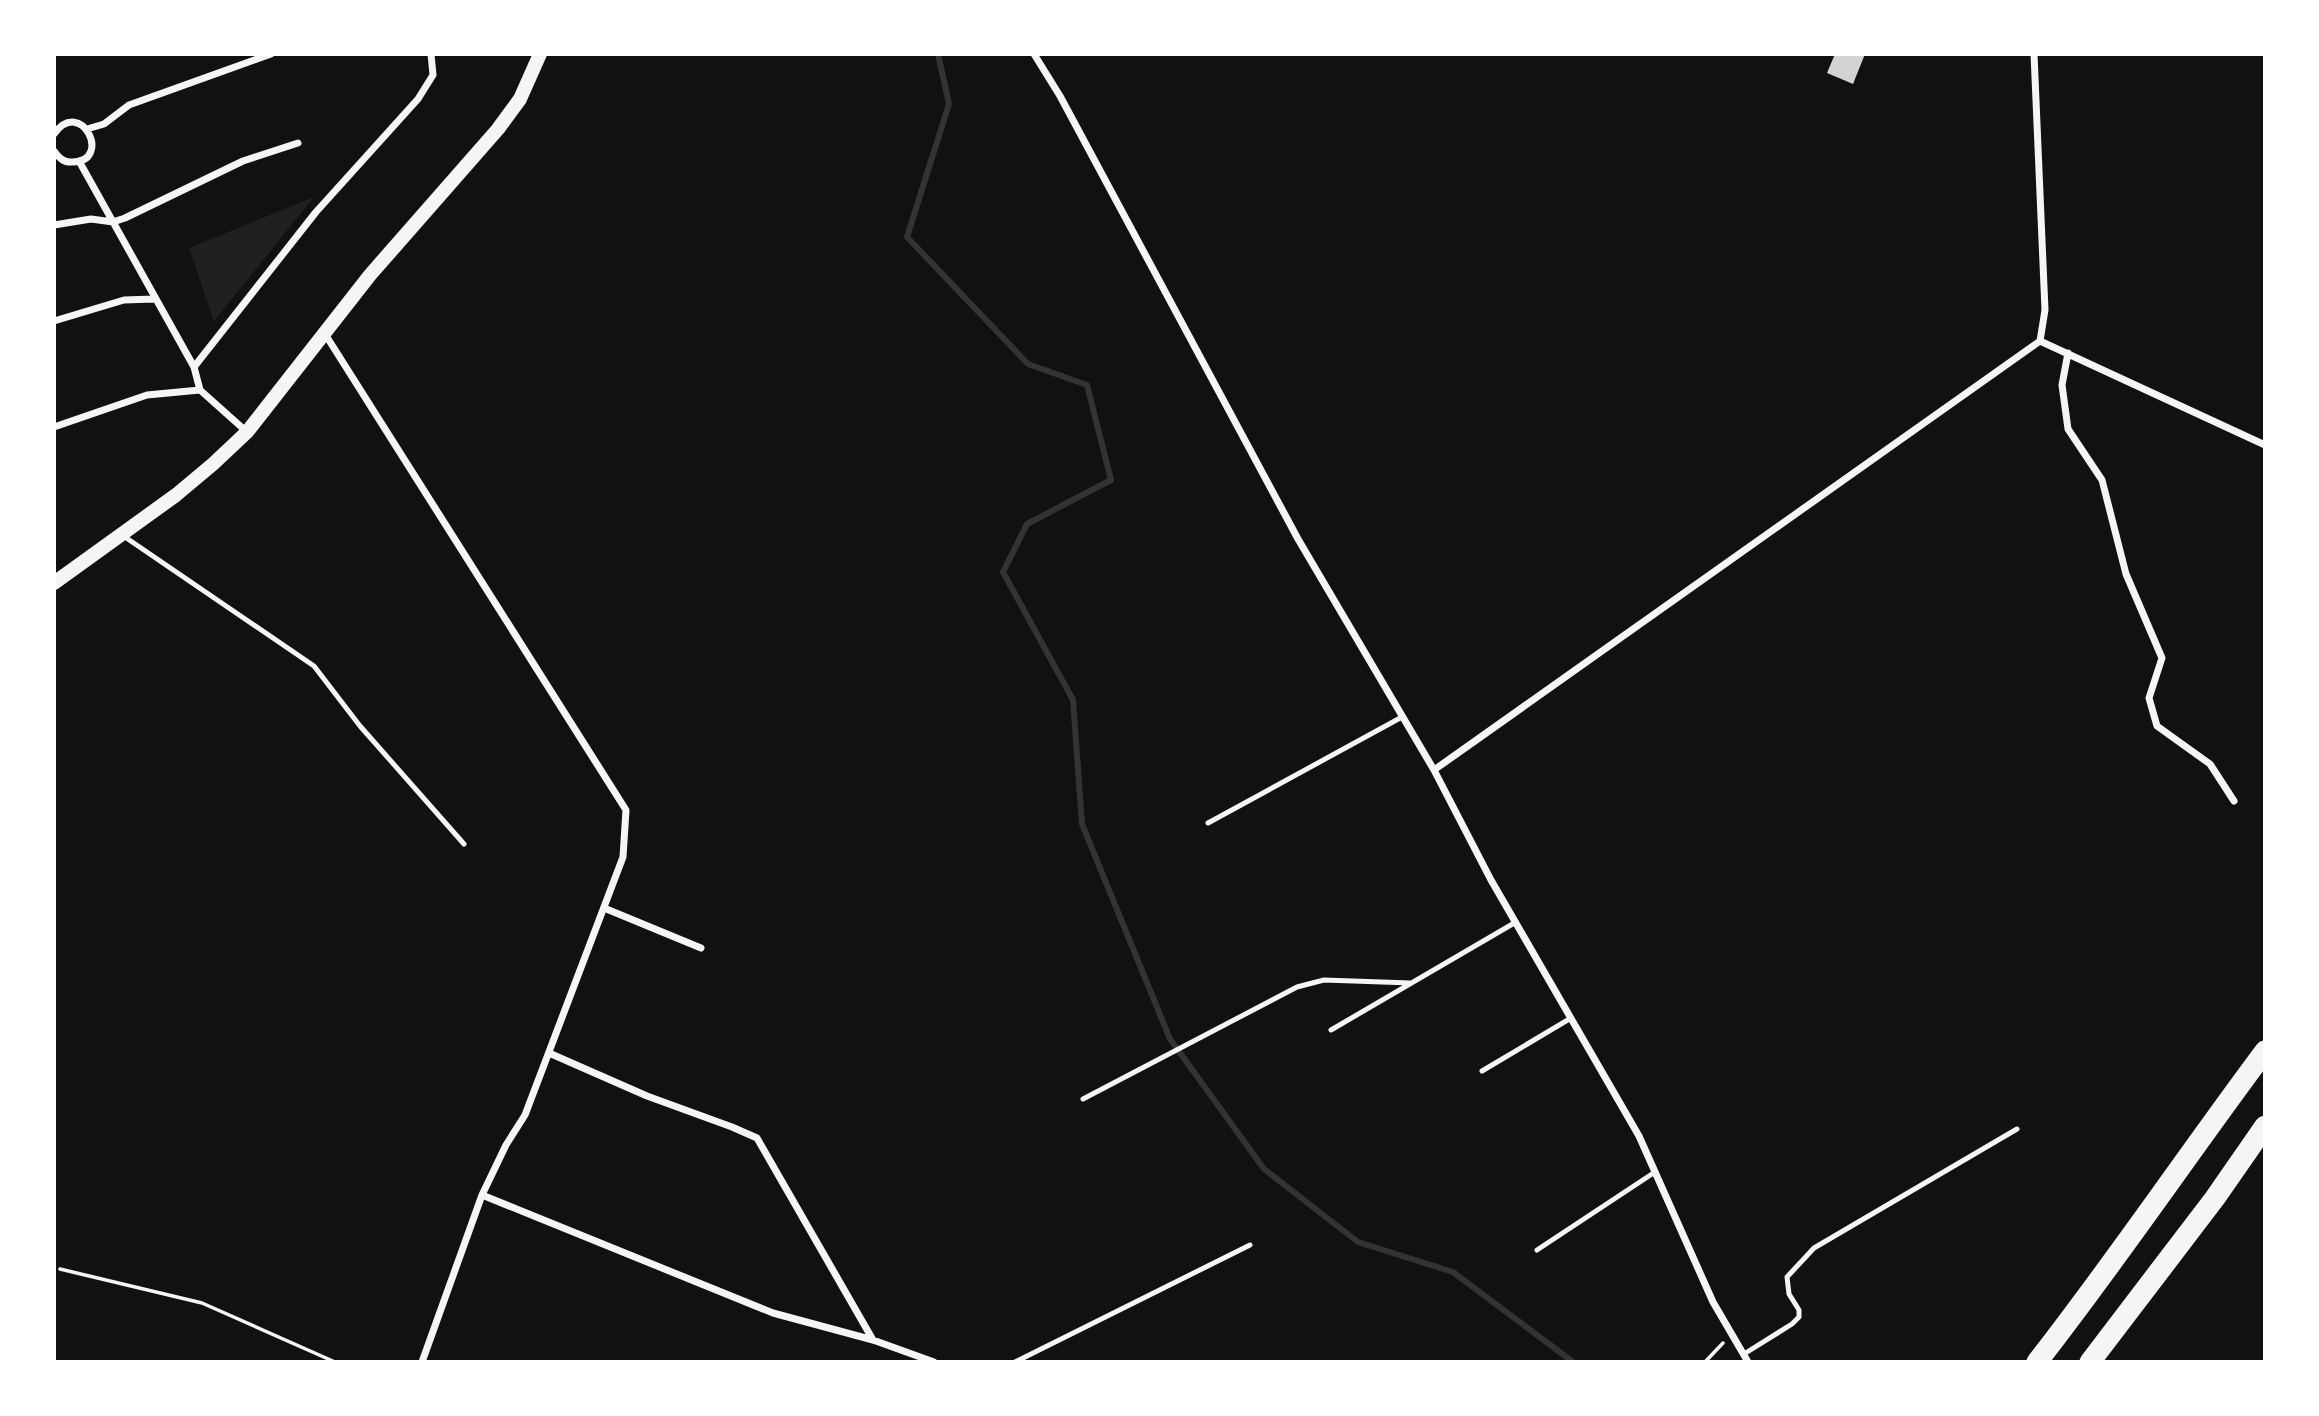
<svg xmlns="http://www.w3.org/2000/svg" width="2319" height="1416" font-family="Manrope,sans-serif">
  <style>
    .green { fill: #202020 }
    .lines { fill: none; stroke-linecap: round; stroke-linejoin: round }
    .stream { stroke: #333; stroke-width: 6 }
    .building { fill: #d3d3d3 }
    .path { stroke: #f5f5f5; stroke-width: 3.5 }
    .service { stroke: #f5f5f5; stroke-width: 5 }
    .minor { stroke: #f5f5f5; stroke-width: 7 }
    .secondary { stroke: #f5f5f5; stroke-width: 14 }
    .motorway { stroke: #f5f5f5; stroke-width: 21 }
  </style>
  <rect width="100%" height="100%" fill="#111"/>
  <path class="green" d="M314 197 214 321 189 248Z"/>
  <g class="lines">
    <path class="stream" d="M938 54 949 104 907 237 1028 364 1087 385 1111 480 1027 524 1003 572 1073 700 1082 824 1170 1039 1264 1169 1358 1242 1453 1272 1573 1362"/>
  </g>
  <path class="building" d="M1835 54H1865L1853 84 1827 73Z"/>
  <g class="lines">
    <path class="path" d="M60 1269 202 1303 335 1362
      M1705 1362 1723 1343"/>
    <path class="service" d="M122 535 314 666 360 726 464 844
      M1208 823 1402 717
      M1331 1030 1516 922
      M1482 1071 1571 1018
      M1083 1099 1297 987 1324 980 1411 983
      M1537 1250 1655 1172
      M1744 1354 1792 1324 1799 1317V1310L1789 1294 1787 1277 1814 1248 2017 1129
      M1015 1362 1250 1245"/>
    <path class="minor" d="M1034 54 1060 96 1298 539 1434 770 1491 880 1639 1136 1713 1302 1748 1362
      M87 129 104 124 129 105 271 54
      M54 134C81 96 113 161 73 162 64 163 59 158 54 151
      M79 161 194 367 200 390 247 432
      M54 225 91 219 113 222 125 218 243 161 298 143
      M54 321 124 300 154 299
      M325 334 626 810 623 857 525 1115 506 1145 482 1195 422 1362
      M2040 341 2265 445
      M2068 353 2062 385 2068 429 2102 480 2126 574 2162 658 2149 698 2157 726 2210 764 2234 801
      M194 367 316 212 418 99 433 75 431 54
      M54 427 147 395 200 390
      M1434 770 2040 341 2045 310 2034 54
      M604 908 701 948
      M549 1053 647 1096 732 1127 757 1138 873 1340
      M482 1195 773 1313 873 1340 934 1362"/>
    <path class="secondary" d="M54 583 176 495 213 464 247 432 370 275 498 129 520 99 540 54"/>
    <path class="motorway" d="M2037 1362C2116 1261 2188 1154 2265 1051
      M2090 1362 2215 1198 2265 1126"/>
  </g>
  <rect width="2319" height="1416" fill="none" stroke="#ffffff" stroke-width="112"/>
</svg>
